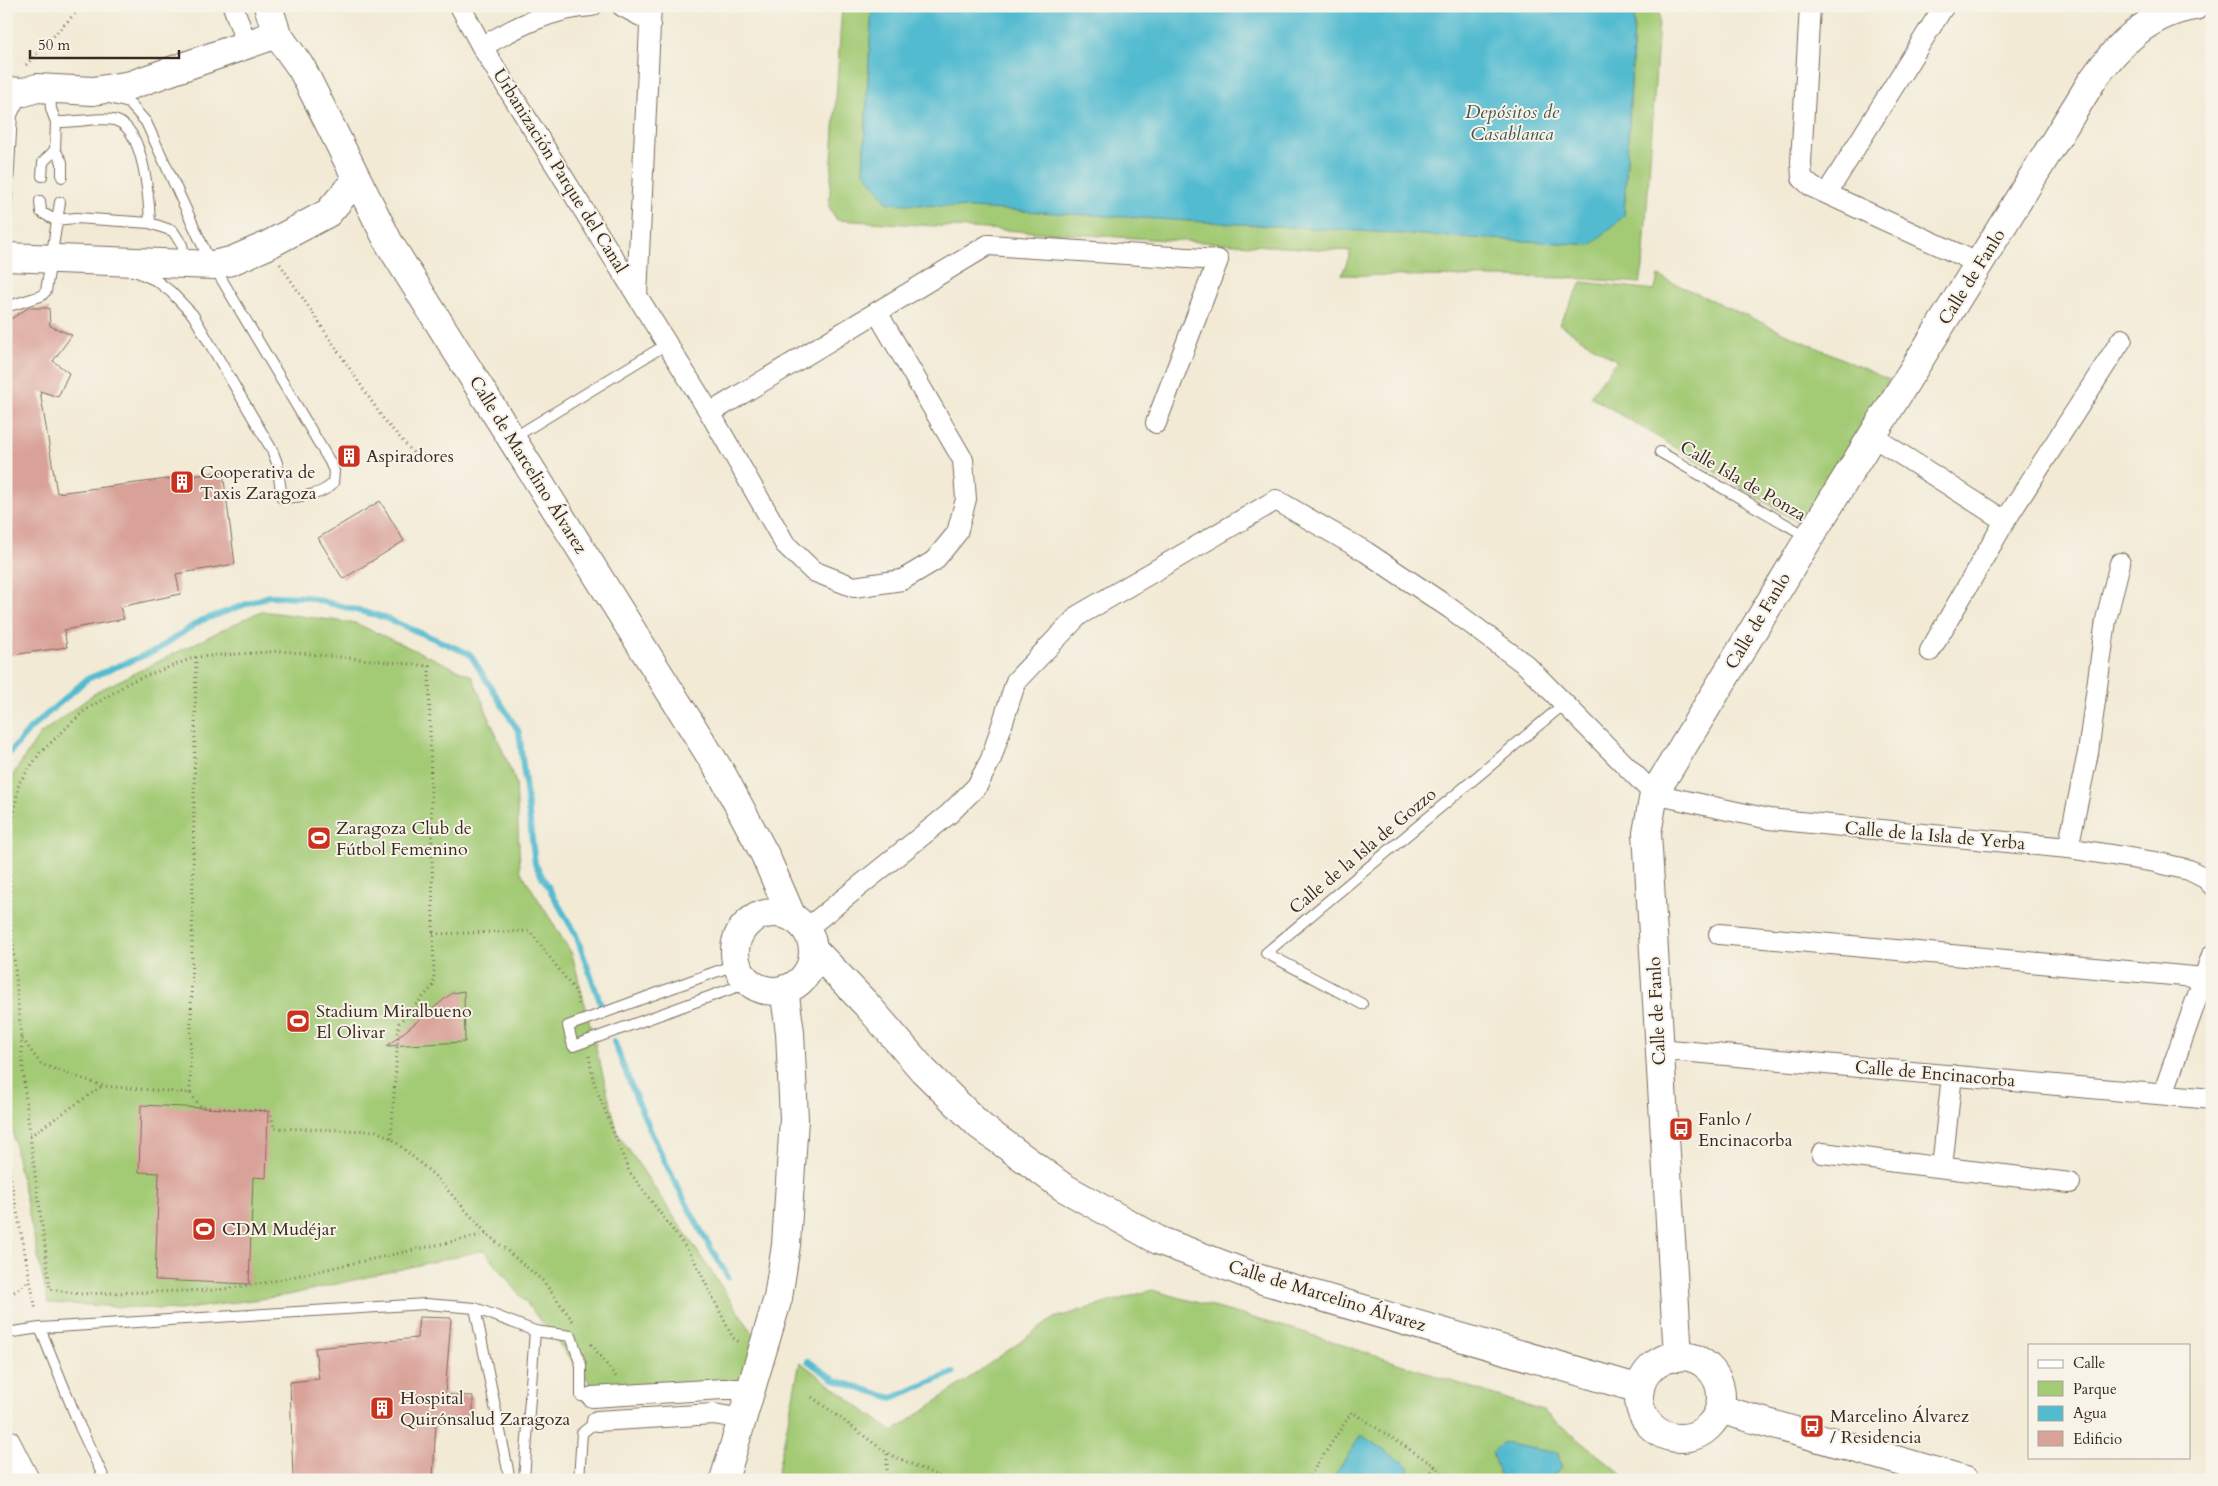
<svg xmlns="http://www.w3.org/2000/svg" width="2218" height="1486" font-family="Cardo,serif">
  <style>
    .green { fill: #a3ca74; stroke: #6f7a49 }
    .water { fill: #52bbd0; stroke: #467277 }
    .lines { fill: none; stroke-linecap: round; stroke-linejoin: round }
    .stream { stroke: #52bbd0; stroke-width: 6 }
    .building { fill: #d9a299 }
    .lane-casing { stroke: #7b6d5e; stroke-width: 12 }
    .street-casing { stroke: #7b6d5e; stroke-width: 22 }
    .secondary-casing { stroke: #7b6d5e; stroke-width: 30 }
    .primary-casing { stroke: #7b6d5e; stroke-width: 30 }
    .path { stroke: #7b6d5e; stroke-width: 3; stroke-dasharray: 1 4; stroke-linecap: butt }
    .lane { stroke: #fff; stroke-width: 10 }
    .street { stroke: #fff; stroke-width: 20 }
    .secondary { stroke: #fff; stroke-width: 28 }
    .primary { stroke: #fff; stroke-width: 28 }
    .labels { text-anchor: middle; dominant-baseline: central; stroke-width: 4; stroke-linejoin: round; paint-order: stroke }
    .street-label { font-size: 18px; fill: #3b2a1e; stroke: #f7f3e8 }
    .poi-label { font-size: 18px; fill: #3b2a1e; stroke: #f7f3e8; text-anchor: start }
    .water-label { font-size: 19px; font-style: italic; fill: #425653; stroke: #f7f3e8 }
  </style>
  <rect width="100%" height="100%" fill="#f7f3e8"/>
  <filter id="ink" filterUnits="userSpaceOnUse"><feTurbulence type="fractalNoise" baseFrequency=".02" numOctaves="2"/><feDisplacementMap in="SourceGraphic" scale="10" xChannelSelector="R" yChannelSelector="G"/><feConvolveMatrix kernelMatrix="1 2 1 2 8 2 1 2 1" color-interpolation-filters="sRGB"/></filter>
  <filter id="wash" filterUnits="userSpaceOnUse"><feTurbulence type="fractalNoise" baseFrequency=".0096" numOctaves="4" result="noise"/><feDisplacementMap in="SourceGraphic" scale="20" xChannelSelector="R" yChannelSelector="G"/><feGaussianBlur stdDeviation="1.12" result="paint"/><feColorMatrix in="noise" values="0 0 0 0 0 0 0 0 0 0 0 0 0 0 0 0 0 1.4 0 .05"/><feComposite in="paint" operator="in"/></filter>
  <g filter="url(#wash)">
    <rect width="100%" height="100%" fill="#f2ead5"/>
    <path class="green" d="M842 6H872L863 170 1624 216 1635 6H1660L1643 267 1640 283 1573 278 1342 275 1351 251 837 220 829 207Z
      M1658 276 1889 380 1800 523 1590 396 1617 361 1559 324 1582 282 1655 290Z
      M261 611 355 623 472 676 516 783 520 870 572 954 618 1134 771 1360 761 1388 599 1394 484 1250 289 1295 179 1310 48 1303 17 1159 6 1088V785L40 734 98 691Z
      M1152 1290 1300 1331 1543 1411 1629 1480H776L800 1362 893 1432 1054 1318Z"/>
    <path class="water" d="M872 6H1635L1624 216 1591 245 888 203 863 170Z
      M1361 1435 1410 1467 1402 1480H1332Z
      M1502 1443 1558 1453 1561 1468 1550 1480H1501L1492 1453Z"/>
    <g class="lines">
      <path class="stream" d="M6 757 30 729 87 679 155 651 200 621 269 596 306 597 383 617 470 654 519 732 535 864 576 935 603 1010
        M614 1041C642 1119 684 1206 728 1277
        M808 1361 835 1380 892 1398 953 1373"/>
    </g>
    <g id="blocks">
      <path class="building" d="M28 308H49L50 326 72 335 53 361 69 373 58 397 40 391 57 493 223 472 235 564 176 574 180 594 120 607 124 619 64 630 67 647 6 656V322Z
        M380 501 404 541 343 579 318 538Z
        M464 991 465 1042 387 1046 452 993Z
        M141 1105 268 1111 266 1178 253 1177 249 1284 155 1280 159 1173 139 1172Z
        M419 1317 451 1318 445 1395 473 1396V1421L436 1420 433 1480H293L290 1382 319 1379 315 1348 417 1338Z"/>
    </g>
  </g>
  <g filter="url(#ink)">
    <use href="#blocks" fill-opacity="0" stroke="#7b6d5e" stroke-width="1"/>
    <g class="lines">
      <g class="lane-casing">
        <path id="lane" d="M50 91 51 109 56 122 55 150 62 162V177
          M109 98 129 103 146 122 206 253 330 462 334 471 333 483C320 497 301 496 282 498L277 463 272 450 193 315 171 292 157 281 135 271
          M56 122C73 123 103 116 117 121 144 130 149 199 150 223
          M42 176 43 162 55 150
          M40 201 41 212 55 220 76 218 150 223 173 231 182 245 186 263
          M6 218 12 115 22 95
          M6 307 41 296 46 291 60 202
          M513 438 667 344
          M1660 452 1808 537
          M737 964 568 1026 573 1046 750 982
          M1362 1004 1266 953 1564 704
          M475 1308 535 1331
          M40 1328 80 1427 105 1480
          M6 1333 40 1328 426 1304 475 1308 510 1480
          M531 1480 524 1479 535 1331 571 1336 581 1365V1396L592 1397
          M579 1480 582 1433 597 1421"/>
      </g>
      <g class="street-casing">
        <path id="street" d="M233 6 243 34
          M460 6 482 47 710 413 785 544 813 571 854 587 902 580 934 561 957 533 966 499 963 460 877 312
          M622 6 650 21
          M1810 6 1801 162 1802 178 1812 187 1980 264
          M482 47C515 27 553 8 592 6
          M1827 193 1944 6
          M637 295 651 6
          M710 413 988 245 1218 260 1156 423
          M1872 436 2005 521
          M1930 651 2005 521 2122 339
          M2068 848 2088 753 2106 620 2120 563
          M806 929 949 814 977 786 991 759 1016 681 1079 615 1276 500 1366 552 1451 609 1526 665 1654 794 1769 819 2068 848 2155 862 2189 870 2205 878 2212 885
          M1719 934 2205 978
          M1659 1049 2212 1099
          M2163 1094 2212 955
          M1822 1153 2070 1183
          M1942 1167 1952 1075
          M592 1397 723 1389H753
          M597 1421 714 1414 742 1419"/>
      </g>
      <g class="secondary-casing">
        <path id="secondary" d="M268 6 277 34 302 69 389 243 723 776 765 855 792 917
          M6 91 24 92 37 88 93 91 131 85 277 34
          M6 257 213 265 231 261 266 246 328 213 356 180
          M735 952a39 39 0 1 1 78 0a39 39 0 1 1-78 0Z
          M813 949 866 1004 923 1070 980 1126 1063 1187 1158 1240 1263 1280 1640 1389
          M1639 1397a41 41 0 1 1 82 0a41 41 0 1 1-82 0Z
          M1678 1357 1647 833 1654 794 1809 538 2092 81C2118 44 2149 13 2195 6
          M1719 1409 1965 1480
          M724 1480 778 1298 786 1245 794 1119 790 1032 784 989"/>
      </g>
      <g class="primary-casing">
        <path id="primary" d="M6 1443 25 1480"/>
      </g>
      <path class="path" d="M26 65 82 6
        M280 264 384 420 417 457
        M433 934 530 931 576 992 579 1008
        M21 1037C25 1122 41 1205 50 1289L79 1294 217 1290 264 1283 486 1234
        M589 1056 594 1083 629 1171 692 1256 733 1338 739 1342
        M190 1093 196 657
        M30 1136 102 1086
        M391 1138 399 1023 434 985 429 666 281 651 196 657 132 681 84 711 40 753 19 783 11 832 10 912 21 1037 41 1064 103 1086 190 1093 201 1107 270 1111 274 1128 376 1131 391 1138 434 1175 487 1234 543 1281 573 1321
        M6 1154 36 1311
        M6 1298 30 1280
        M591 1344 616 1377
        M812 1397 887 1453 947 1480
        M887 1480V1453
        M1307 1480 1352 1412 1435 1466 1450 1480
        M1426 1480 1435 1466"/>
      <use href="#lane" class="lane"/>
      <use href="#street" class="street"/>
      <use href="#secondary" class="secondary"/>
      <use href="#primary" class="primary"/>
    </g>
  </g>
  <defs>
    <g id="building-square" transform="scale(1.25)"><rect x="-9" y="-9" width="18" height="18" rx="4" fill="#c8321e" stroke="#f7f3e8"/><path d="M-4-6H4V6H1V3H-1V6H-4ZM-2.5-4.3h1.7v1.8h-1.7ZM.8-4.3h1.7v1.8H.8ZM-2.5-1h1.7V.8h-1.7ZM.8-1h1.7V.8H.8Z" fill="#fff"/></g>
    <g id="stadium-square" transform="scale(1.25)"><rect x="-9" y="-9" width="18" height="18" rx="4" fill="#c8321e" stroke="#f7f3e8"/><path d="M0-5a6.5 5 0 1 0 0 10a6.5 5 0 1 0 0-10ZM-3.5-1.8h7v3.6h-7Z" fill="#fff"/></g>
    <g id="bus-square" transform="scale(1.25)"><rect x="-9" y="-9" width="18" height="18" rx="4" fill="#c8321e" stroke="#f7f3e8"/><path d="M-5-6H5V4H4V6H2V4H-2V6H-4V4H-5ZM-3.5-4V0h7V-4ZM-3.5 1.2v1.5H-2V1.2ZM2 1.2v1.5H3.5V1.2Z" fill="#fff"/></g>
  </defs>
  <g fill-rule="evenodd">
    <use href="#building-square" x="349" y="456"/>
    <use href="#building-square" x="182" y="482"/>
    <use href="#stadium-square" x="319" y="838"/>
    <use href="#stadium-square" x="298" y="1021"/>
    <use href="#bus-square" x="1681" y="1129"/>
    <use href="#stadium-square" x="204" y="1229"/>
    <use href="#building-square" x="382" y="1408"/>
    <use href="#bus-square" x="1812" y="1426"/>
  </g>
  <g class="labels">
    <g class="street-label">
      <text transform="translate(560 171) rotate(58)">Urbanización Parque del Canal</text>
      <text transform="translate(1972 277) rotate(-58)">Calle de Fanlo</text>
      <text transform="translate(528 465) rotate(58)">Calle de Marcelino Álvarez</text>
      <text transform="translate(1743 481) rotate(30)">Calle Isla de Ponza</text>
      <text transform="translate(1758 621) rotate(-59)">Calle de Fanlo</text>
      <text transform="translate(1935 836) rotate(5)">Calle de la Isla de Yerba</text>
      <text transform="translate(1363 851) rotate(-40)">Calle de la Isla de Gozzo</text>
      <text transform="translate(1657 1011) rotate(-93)">Calle de Fanlo</text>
      <text transform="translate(1935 1074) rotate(5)">Calle de Encinacorba</text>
      <text transform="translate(1327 1296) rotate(17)">Calle de Marcelino Álvarez</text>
    </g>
    <g class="poi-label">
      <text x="366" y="456">Aspiradores</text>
      <text x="200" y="472">Cooperativa de<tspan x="200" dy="21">Taxis Zaragoza</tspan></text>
      <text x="336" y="828">Zaragoza Club de<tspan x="336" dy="21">Fútbol Femenino</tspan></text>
      <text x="316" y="1011">Stadium Miralbueno<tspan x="316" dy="21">El Olivar</tspan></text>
      <text x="1698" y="1119">Fanlo /<tspan x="1698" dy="21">Encinacorba</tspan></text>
      <text x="222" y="1229">CDM Mudéjar</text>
      <text x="400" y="1398">Hospital<tspan x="400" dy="21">Quirónsalud Zaragoza</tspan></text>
      <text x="1830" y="1416">Marcelino Álvarez<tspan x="1830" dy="21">/ Residencia</tspan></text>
    </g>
    <g class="water-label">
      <text x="1512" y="112">Depósitos de<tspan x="1512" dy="22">Casablanca</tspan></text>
    </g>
  </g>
  <rect width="2218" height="1486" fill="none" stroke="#f7f3e8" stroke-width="25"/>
  <rect x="2028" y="1344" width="162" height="115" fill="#f7f3e8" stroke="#aca397"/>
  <rect x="2038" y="1360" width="25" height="8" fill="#ffffff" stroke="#aca397"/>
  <text x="2073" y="1368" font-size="15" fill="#3b2a1e">Calle</text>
  <rect x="2038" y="1381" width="25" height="15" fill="#a3ca74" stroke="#aca397"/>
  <text x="2073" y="1394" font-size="15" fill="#3b2a1e">Parque</text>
  <rect x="2038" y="1406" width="25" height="15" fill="#52bbd0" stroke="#aca397"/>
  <text x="2073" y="1418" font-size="15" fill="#3b2a1e">Agua</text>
  <rect x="2038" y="1431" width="25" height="15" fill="#d9a299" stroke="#aca397"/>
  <text x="2073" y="1444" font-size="15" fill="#3b2a1e">Edificio</text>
  <path d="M30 50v8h149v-8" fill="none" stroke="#3b2a1e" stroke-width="2.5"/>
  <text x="38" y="50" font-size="15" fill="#3b2a1e" stroke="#f7f3e8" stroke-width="4" paint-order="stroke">50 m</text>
</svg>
